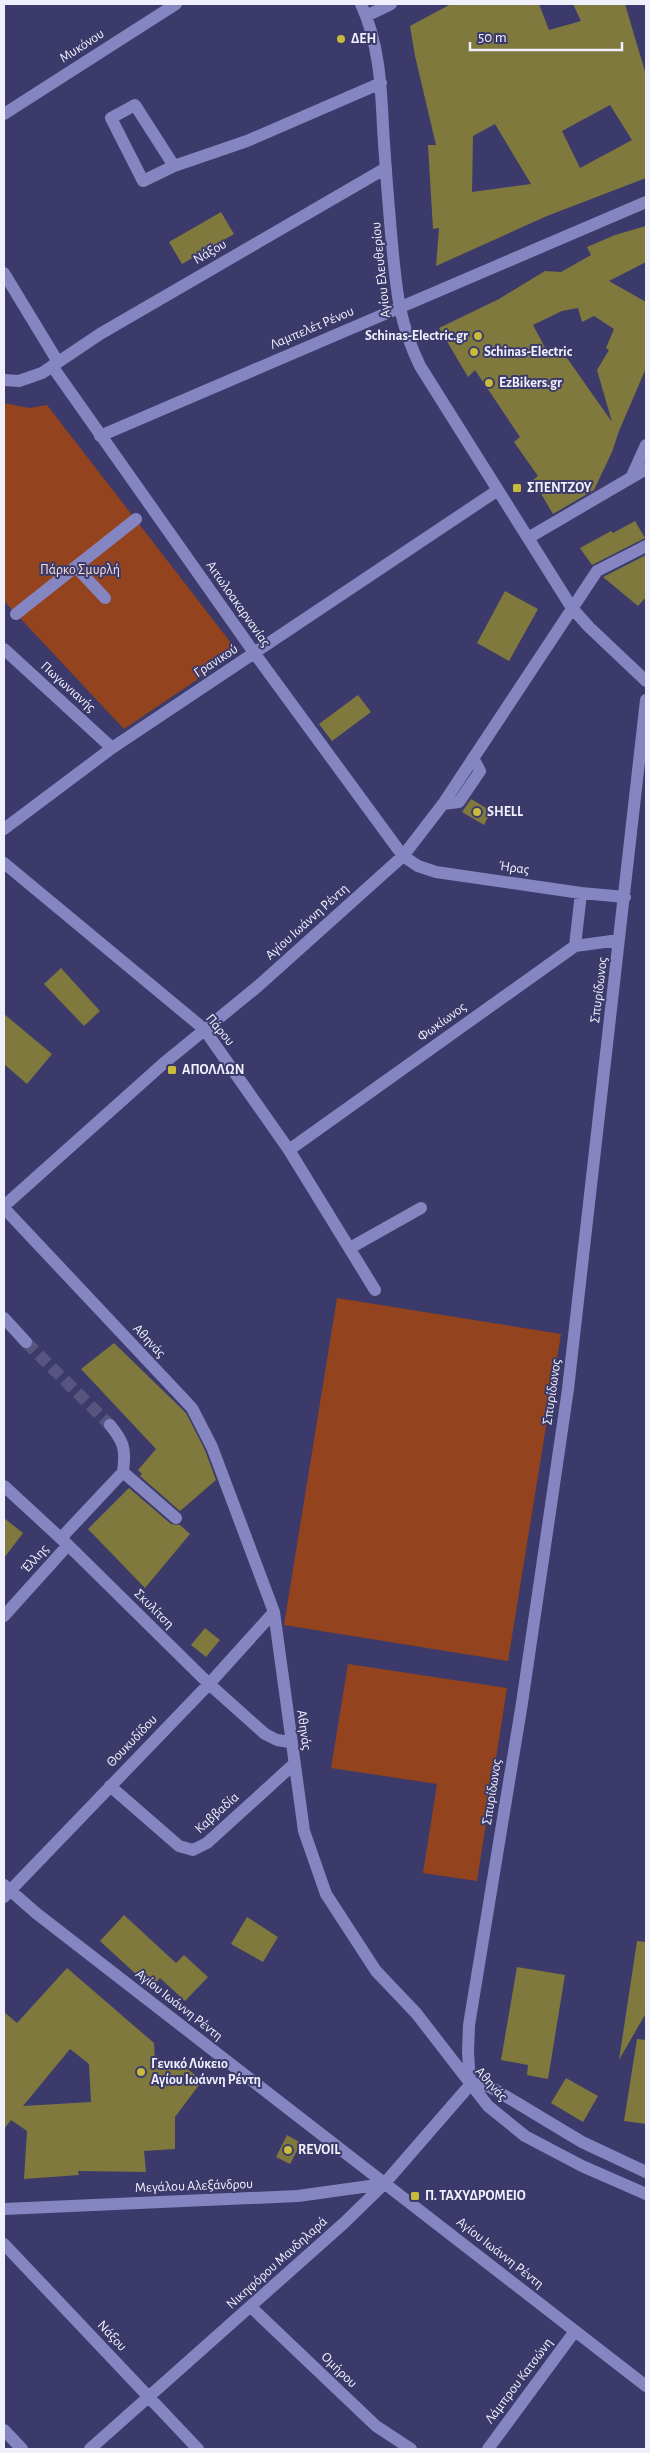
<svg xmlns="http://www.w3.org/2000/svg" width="650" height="2453" font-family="'Alegreya Sans',sans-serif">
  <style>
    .green { fill: #93431d }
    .building { fill: #7f793d; fill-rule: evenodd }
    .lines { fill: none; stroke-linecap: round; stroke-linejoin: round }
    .minor-tunnel { stroke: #575580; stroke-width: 12; stroke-dasharray: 12 6; stroke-linecap: butt }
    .minor { stroke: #8585c1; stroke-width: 12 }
    .poi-dot { fill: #c8bb3b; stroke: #3c3a6a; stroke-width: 2 }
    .labels { text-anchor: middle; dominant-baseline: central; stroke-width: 4; stroke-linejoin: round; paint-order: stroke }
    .poi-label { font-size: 14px; font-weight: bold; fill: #eff0fc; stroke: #3c3a6a; text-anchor: start }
    .street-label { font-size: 14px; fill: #eff0fc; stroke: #3c3a6a }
    .park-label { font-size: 14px; fill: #f8ddd2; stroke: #3c3a6a }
  </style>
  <rect width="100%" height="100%" fill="#3c3a6a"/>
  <path class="green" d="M4 403 29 408 47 405 238 652 124 729 4 601Z
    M337 1298 561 1334 508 1661 284 1625Z
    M348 1664 507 1688 477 1881 423 1873 437 1784 331 1768Z"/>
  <path class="building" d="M451 4H539L549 30 581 21 573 4H625L646 75V178L547 216 436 266 439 228 433 229 428 145H436L415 56 410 26ZM610 105 632 140 580 168 562 131ZM495 124 531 184 472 192 473 136Z
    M221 212 234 234 182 264 169 242Z
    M646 226V262L609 281 646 302V368L619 431 612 452 594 490 553 514 533 480 538 476 514 442 520 437 475 370 468 377 439 328 499 299 545 271 561 272 591 255 587 247 615 235ZM578 308 582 322 594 316 614 329 606 348 609 350 597 370 612 422 562 351 549 355 533 325 562 311Z
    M635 521 645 538 592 565 580 548 611 531 613 533Z
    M646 555V597L638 606 603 577Z
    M505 591 538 609 509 661 477 643Z
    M358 695 371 712 332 741 319 724Z
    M471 799 491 811 484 825 462 812Z
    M61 968 100 1011 84 1026 44 984Z
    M4 1014 52 1054 27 1084 4 1064Z
    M114 1343 186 1413 205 1450 216 1480 180 1511 140 1476 142 1474 138 1470 156 1449 81 1369Z
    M129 1488 171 1524 180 1525 190 1534 145 1588 88 1529Z
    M4 1518 23 1533 4 1558Z
    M205 1628 220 1640 206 1657 191 1645Z
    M124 1915 176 1963 184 1955 208 1977 185 2001 160 1978 151 1988 100 1941Z
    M247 1917 278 1937 263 1962 231 1944Z
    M637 1941 646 1942V2013L619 2060Z
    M517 1967 565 1975 548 2079 527 2075 528 2065 501 2060Z
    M67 1968 154 2043 155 2063 178 2061 202 2081 175 2117V2149L144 2151 146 2172 78 2171 79 2175 24 2179 27 2131 11 2120 4 2129V2012L17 2023ZM70 2049 89 2064 91 2102 23 2106Z
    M637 2039 646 2040V2124L624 2121Z
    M566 2078 598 2096 583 2122 551 2103Z
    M287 2135 301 2143 290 2164 276 2157Z"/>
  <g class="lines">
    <path class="minor-tunnel" d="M26 1342 110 1425"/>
    <path class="minor" d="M361 4C379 43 381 84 383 127 385 162 388 198 391 233 396 284 397 319 420 366L572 608 589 627 646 681
      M366 16 391 4
      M4 114 176 4
      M174 166 143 181 111 118 135 105 174 166 247 141 381 83
      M4 273 58 362
      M52 366 255 654 403 856 418 866 436 872 581 893 625 897
      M4 380 19 381 42 373 100 334 386 168
      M100 436 646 202
      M631 478 646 445
      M528 538 646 469
      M76 567 105 598
      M16 614 136 519
      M4 649 112 748
      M443 804 459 802 480 771 473 758
      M4 829 112 748 498 490
      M4 863 204 1029 289 1150 375 1290
      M575 946 581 893
      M289 1150 575 946 619 940
      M4 1206 164 1063 257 987 403 856 443 804 597 571 646 546
      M4 1208 192 1408 212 1447 274 1612 304 1831 326 1894 376 1971 416 2013 488 2106 525 2136 582 2166 646 2194
      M350 1248 421 1208
      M4 1318 26 1342
      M110 1425C124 1442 126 1449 123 1472
      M4 1486 68 1545 209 1684 265 1734 277 1740 290 1742
      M61 1538 123 1472 176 1518
      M4 1616 68 1545
      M110 1786 179 1846 193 1850 207 1843 294 1764
      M4 1885 36 1913 646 2386
      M4 1897 209 1684 274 1612
      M470 2085 468 2052 469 2025 522 1703 568 1389 646 700
      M470 2085 481 2083 492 2088 582 2142 646 2172
      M4 2209 298 2196 384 2184
      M4 2244 198 2449
      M251 2307 376 2426 411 2449
      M4 2430 22 2449
      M90 2449 344 2223 384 2184 470 2085
      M488 2449 575 2331"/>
  </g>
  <g class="poi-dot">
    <circle cx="341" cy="39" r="5"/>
    <circle cx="478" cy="336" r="5"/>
    <circle cx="474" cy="352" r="5"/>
    <circle cx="489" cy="383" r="5"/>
    <rect x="512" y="483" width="10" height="10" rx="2.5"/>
    <circle cx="477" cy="812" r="5"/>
    <rect x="167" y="1065" width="10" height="10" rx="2.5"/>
    <circle cx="141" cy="2072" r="5"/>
    <circle cx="288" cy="2150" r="5"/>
    <rect x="410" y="2191" width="10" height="10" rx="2.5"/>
  </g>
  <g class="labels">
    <g class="poi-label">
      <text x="351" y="39">ΔΕΗ</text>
      <text x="468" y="336" text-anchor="end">Schinas-Electric.gr</text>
      <text x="484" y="352">Schinas-Electric</text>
      <text x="499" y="383">EzBikers.gr</text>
      <text x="527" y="488">ΣΠΕΝΤΖΟΥ</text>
      <text x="487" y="812">SHELL</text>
      <text x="182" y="1070">ΑΠΟΛΛΩΝ</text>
      <text x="151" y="2064">Γενικό Λύκειο<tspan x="151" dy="16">Αγίου Ιωάννη Ρέντη</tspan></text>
      <text x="298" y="2150">REVOIL</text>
      <text x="425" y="2196">Π. ΤΑΧΥΔΡΟΜΕΙΟ</text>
    </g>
    <g class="street-label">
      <text transform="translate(82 46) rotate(-33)">Μυκόνου</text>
      <text transform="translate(210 252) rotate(-30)">Νάξου</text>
      <text transform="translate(381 270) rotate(-96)">Αγίου Ελευθερίου</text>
      <text transform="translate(312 328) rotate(-23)">Λαμπελέτ Ρένου</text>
      <text transform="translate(238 604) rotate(55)">Αιτωλοακαρνανίας</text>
      <text transform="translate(216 661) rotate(-33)">Γρανικού</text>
      <text transform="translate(68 687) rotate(42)">Πωγωνιανής</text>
      <text transform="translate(514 868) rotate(8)">Ήρας</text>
      <text transform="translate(307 922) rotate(-42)">Αγίου Ιωάννη Ρέντη</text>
      <text transform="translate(599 990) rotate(-83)">Σπυρίδωνος</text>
      <text transform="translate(442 1022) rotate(-36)">Φωκίωνος</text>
      <text transform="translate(220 1030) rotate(50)">Πάρου</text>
      <text transform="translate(149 1341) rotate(47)">Αθηνάς</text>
      <text transform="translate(552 1392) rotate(-82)">Σπυρίδωνος</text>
      <text transform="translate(35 1559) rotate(-48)">Έλλης</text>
      <text transform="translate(154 1609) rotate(45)">Σκυλίτση</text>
      <text transform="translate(304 1730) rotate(82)">Αθηνάς</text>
      <text transform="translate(132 1741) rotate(-46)">Θουκυδίδου</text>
      <text transform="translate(492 1792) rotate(-81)">Σπυρίδωνος</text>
      <text transform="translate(217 1813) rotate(-42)">Καββαδία</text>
      <text transform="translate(179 2005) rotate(38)">Αγίου Ιωάννη Ρέντη</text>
      <text transform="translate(491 2084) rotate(48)">Αθηνάς</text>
      <text transform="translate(194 2186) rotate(-2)">Μεγάλου Αλεξάνδρου</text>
      <text transform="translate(500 2253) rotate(38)">Αγίου Ιωάννη Ρέντη</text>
      <text transform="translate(277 2263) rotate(-42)">Νικηφόρου Μανδηλαρά</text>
      <text transform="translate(112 2336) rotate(47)">Νάξου</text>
      <text transform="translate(339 2370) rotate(44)">Ομήρου</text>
      <text transform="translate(519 2381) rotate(-53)">Λάμπρου Κατσώνη</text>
    </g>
    <g class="park-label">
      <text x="80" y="570">Πάρκο Σµυρλή</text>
    </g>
  </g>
  <rect width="650" height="2453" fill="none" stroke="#eff0fc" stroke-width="10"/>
  <path d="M470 42v8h152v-8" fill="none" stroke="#eff0fc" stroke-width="2.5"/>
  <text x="478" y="42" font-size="15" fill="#eff0fc" stroke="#3c3a6a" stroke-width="4" paint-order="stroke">50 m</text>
</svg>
